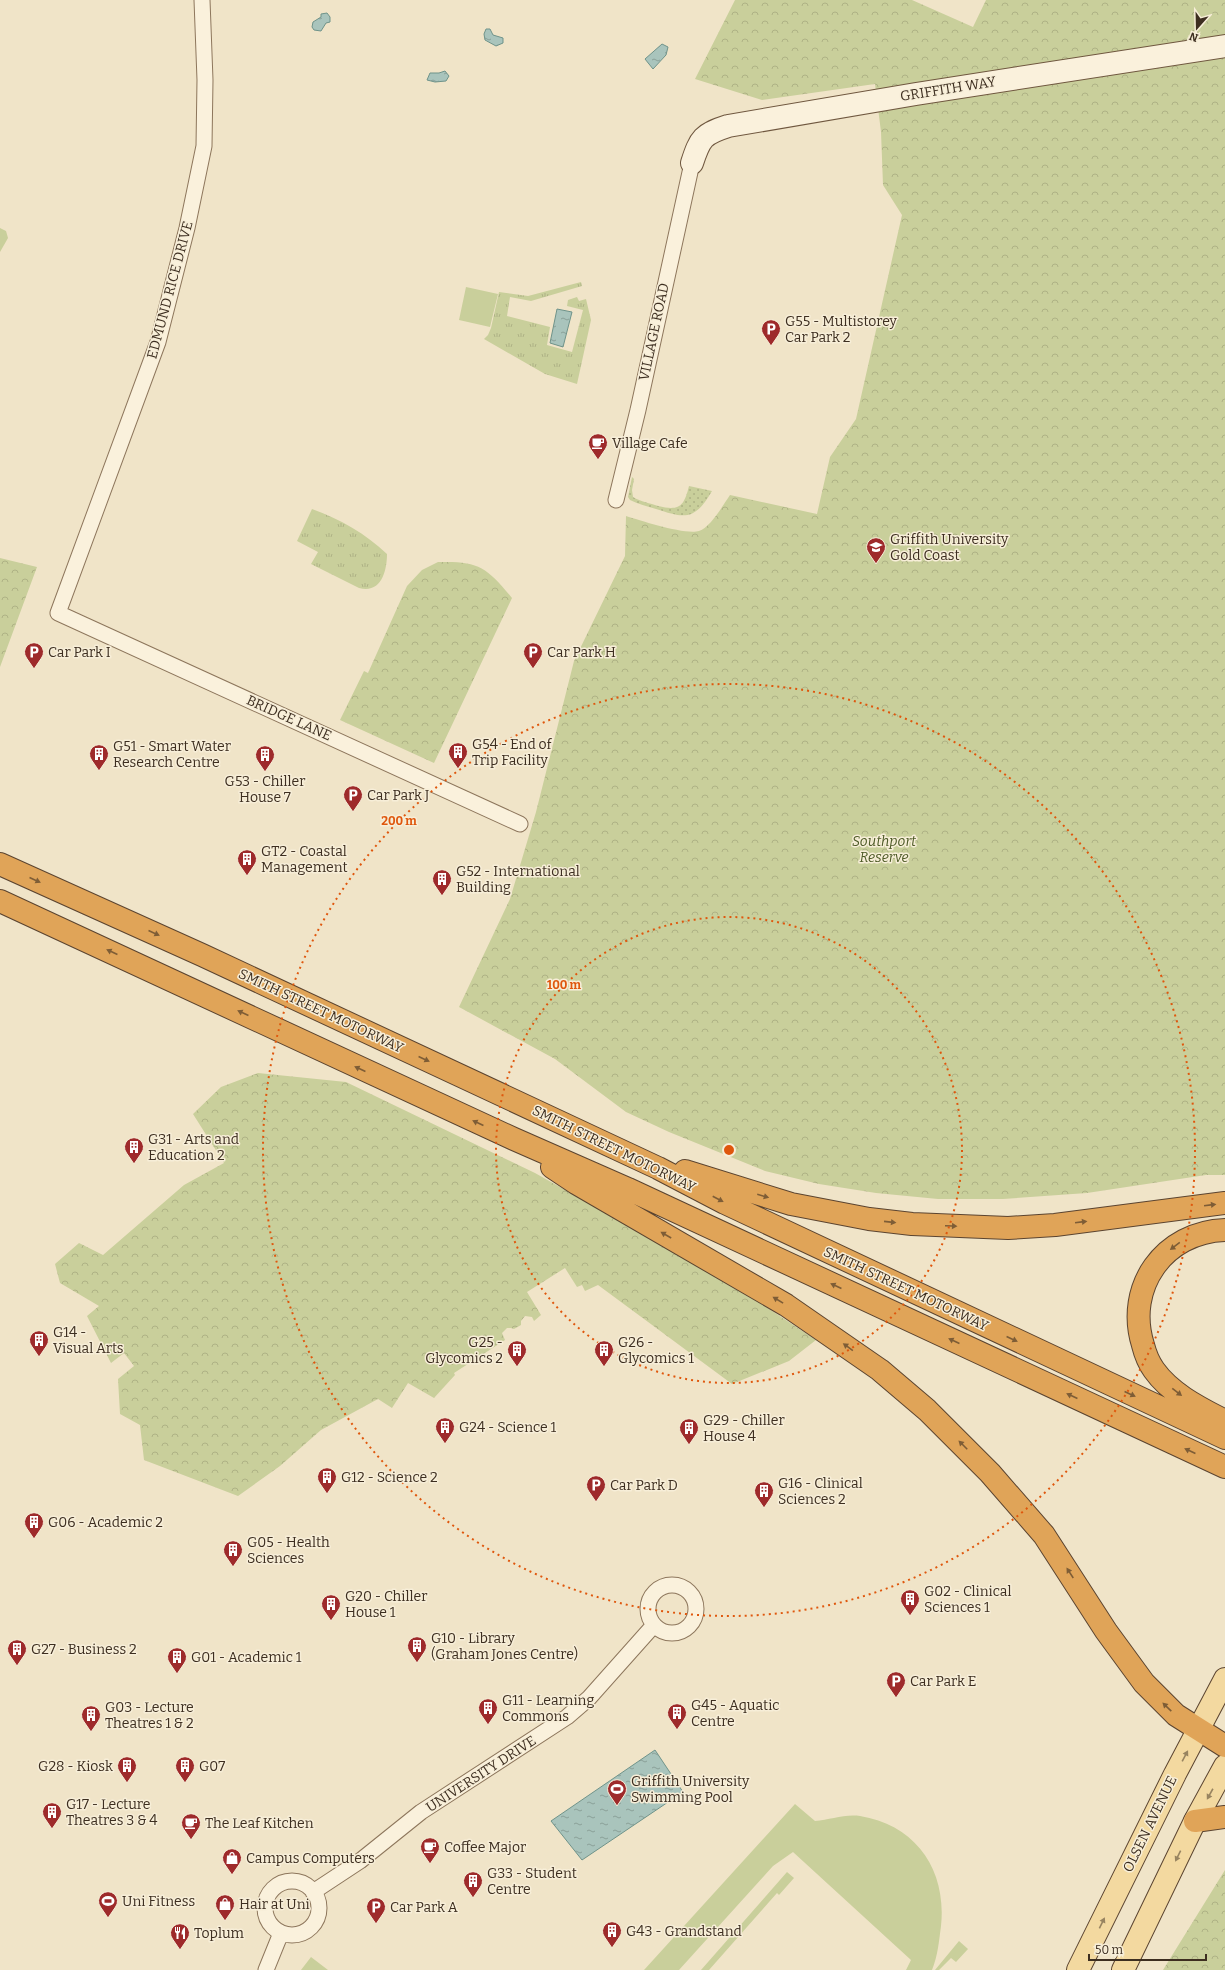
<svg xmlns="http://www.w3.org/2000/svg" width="1225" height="1970" font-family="Bitter,serif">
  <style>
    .grass { fill: url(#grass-tufts) }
    .forest { fill: url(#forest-crowns) }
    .park { fill: #c9cf9b }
    .garden { fill: url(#garden-dots) }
    .water { fill: url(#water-ripples); stroke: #6f938a }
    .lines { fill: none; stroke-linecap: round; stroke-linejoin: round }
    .street-casing { stroke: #8d765c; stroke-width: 17 }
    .secondary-casing { stroke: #6f573f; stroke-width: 24 }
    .primary-casing { stroke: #5b4430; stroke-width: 24 }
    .highway-casing { stroke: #5b4430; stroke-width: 24 }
    .street { stroke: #faf1dc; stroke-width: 15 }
    .secondary { stroke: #faf1dc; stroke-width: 22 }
    .primary { stroke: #f3d9a0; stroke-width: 22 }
    .highway { stroke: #e0a458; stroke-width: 22 }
    .oneway { fill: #7e5d36 }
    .oneway2 { fill: #988460 }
    .ring { fill: none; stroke: #df570d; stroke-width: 2; stroke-dasharray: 2 4 }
    .labels { text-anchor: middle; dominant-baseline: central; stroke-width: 3; stroke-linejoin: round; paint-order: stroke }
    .street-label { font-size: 14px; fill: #3d2e20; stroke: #f7eed8 }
    .poi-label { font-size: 14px; fill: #3d2e20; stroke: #f7eed8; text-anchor: start }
    .park-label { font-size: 14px; font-style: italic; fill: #4d5a26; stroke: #f7eed8 }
    .centre { fill: #df570d; stroke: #f7eed8; stroke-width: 2 }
    .ring-label { font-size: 12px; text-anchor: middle; font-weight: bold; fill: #df570d; stroke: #f7eed8; stroke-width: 3; stroke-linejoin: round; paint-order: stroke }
  </style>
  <defs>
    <pattern id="grass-tufts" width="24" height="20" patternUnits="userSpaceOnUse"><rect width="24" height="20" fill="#c9cf9b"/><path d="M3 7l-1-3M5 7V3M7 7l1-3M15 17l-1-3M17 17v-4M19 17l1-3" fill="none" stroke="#aeb285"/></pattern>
    <pattern id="forest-crowns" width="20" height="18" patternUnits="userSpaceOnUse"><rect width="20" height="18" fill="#c9cf9b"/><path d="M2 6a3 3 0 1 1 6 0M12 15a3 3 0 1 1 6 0" fill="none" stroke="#aeb285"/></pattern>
    <pattern id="garden-dots" width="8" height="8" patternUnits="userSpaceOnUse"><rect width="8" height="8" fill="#c9cf9b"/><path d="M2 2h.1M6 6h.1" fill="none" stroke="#aeb285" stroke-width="1.8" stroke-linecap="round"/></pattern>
    <pattern id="water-ripples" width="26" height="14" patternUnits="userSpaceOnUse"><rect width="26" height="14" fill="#a9c4bc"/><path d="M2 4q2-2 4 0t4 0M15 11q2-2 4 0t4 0" fill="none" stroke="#8ba098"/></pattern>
  </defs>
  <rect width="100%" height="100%" fill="#f0e4c8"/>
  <path class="grass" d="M581 282 582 286 531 301 510 297 507 316 550 327 547 345 572 352 583 310 567 306 568 300 577 297 579 301 586 299 591 320 577 384 545 374 484 339 488 335 491 328 499 292 528 296Z
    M312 509C340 519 366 534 387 554 387 571 381 594 359 588L311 564 318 552 297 541Z"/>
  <path class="forest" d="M735 0H912L973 27 986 0H1225V1175H1206L1087 1193 1003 1199H938L876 1193 819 1184 765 1171 669 1132 626 1112 555 1059 459 1007 510 899 536 812 574 661 625 556 626 516C642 521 685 535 699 531 711 527 723 505 730 495L817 514 830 457 856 419 902 215 883 185 881 132 875 84 762 100 695 79Z
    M0 558 37 567 0 667Z
    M438 562C478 561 486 566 512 598L434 763 340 720 364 671 368 673 407 586 422 570Z
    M258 1073 346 1082 535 1173 724 1279 816 1340 789 1361 732 1384 598 1285 585 1291 582 1285 577 1287 565 1268 527 1292 541 1315 534 1321 532 1317 525 1316 521 1321V1325L514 1329 511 1328H507L502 1333 505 1340 454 1373 455 1375 434 1398 408 1383 392 1408 378 1399 321 1430 280 1466 238 1496 144 1460 140 1425 120 1414 118 1379 134 1366 124 1353 111 1363 87 1316 99 1306 60 1283 55 1264 79 1243 103 1255 184 1185 224 1163 193 1114 221 1087Z
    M1225 1870V1970H1163Z"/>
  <path class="park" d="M0 228 6 231 8 238 0 252Z
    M466 287 498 294 490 327 459 320Z
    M795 1804 815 1821C830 1820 844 1814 860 1816 916 1825 947 1870 941 1926 939 1941 938 1955 932 1970H906L911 1960 793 1852 773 1866 679 1970H644Z
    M787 1872 794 1878 779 1895 777 1893 709 1970H701Z
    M959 1941 968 1949 956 1962 951 1958 939 1970H935Z
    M311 1957 328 1970H301Z"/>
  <path class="garden" d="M632 477 634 479 632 490 633 497C641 502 650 503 658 506 679 511 684 507 689 486L712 491C695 520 686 519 656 509 647 506 638 504 630 500L628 497Z"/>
  <path class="water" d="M327 13 330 17V22L326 23 321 31 314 30 312 27 313 22 321 17V14Z
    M486 29H490L493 35 503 38V43L496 46 485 40 484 34Z
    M662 44 668 47 666 55 653 69 645 59Z
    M445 71 449 76 446 81 435 82 427 80 430 73H439Z
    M557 309 572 312 563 347 550 343Z
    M655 1750 683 1792 582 1860 551 1821Z"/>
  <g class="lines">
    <g class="street-casing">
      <path id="street" d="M202 0 205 80 204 146 187 228 158 342 58 613 520 824
        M616 500 638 410 692 163
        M648 1609a24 24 0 1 1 48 0a24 24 0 1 1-48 0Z
        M265 1908a27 27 0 1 1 54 0a27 27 0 1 1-54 0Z
        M313 1892 360 1861 421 1812 567 1717 589 1698 654 1625
        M266 1970 281 1933"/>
    </g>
    <g class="secondary-casing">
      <path id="secondary" d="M692 163C700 138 703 134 728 126L916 94 1225 46"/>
    </g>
    <g class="primary-casing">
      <path id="primary" d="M1078 1970 1175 1774 1225 1679
        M1123 1970 1195 1821 1225 1766"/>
    </g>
    <g class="highway-casing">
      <path id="highway" d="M0 864 202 955 658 1168 725 1203 1225 1438
        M0 901 514 1139 628 1189 1225 1467
        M552 1167 576 1183 786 1305 880 1370 927 1410 990 1473 1044 1535 1106 1631 1144 1683 1176 1715 1225 1746
        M685 1171 791 1204 869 1219 912 1224 1008 1228 1055 1225 1225 1203
        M1225 1230C1164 1232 1125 1287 1143 1345 1145 1353 1149 1363 1154 1370 1171 1394 1200 1408 1225 1421
        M1195 1821 1225 1817"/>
    </g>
    <use href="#street" class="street"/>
    <use href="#secondary" class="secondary"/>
    <use href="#primary" class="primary"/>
    <use href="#highway" class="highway"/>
  </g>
  <defs><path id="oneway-solid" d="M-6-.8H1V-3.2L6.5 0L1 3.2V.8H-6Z"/></defs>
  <g class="oneway">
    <use href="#oneway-solid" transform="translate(35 880) rotate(24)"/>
    <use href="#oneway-solid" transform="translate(154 933) rotate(24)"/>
    <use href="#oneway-solid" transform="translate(112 952) rotate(-155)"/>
    <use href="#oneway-solid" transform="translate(243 1013) rotate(-155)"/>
    <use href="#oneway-solid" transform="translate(424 1059) rotate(25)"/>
    <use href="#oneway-solid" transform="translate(360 1069) rotate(-155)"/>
    <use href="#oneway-solid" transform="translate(478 1123) rotate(-155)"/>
    <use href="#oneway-solid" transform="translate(763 1196) rotate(16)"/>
    <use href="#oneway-solid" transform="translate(718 1199) rotate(28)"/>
    <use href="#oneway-solid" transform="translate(1210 1205) rotate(-7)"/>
    <use href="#oneway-solid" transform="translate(890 1222) rotate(6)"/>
    <use href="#oneway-solid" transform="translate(1081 1222) rotate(-7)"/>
    <use href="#oneway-solid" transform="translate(951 1226) rotate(3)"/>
    <use href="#oneway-solid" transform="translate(666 1235) rotate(-150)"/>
    <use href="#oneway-solid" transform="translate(1175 1246) rotate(143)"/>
    <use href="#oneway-solid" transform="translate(836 1286) rotate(-155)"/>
    <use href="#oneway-solid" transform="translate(778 1300) rotate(-149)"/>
    <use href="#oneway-solid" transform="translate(1012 1339) rotate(25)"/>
    <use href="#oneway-solid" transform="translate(954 1341) rotate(-155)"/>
    <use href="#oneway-solid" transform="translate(848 1347) rotate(-144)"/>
    <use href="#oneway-solid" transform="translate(1177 1392) rotate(38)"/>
    <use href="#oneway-solid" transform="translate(1130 1394) rotate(25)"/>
    <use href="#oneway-solid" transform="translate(1072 1396) rotate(-155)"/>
    <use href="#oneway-solid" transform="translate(963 1445) rotate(-135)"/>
    <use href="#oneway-solid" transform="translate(1190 1451) rotate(-155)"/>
    <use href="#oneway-solid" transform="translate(1070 1573) rotate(-123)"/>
    <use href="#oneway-solid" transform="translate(1167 1707) rotate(-136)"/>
  </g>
  <g class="oneway2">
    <use href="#oneway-solid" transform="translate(1185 1756) rotate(-62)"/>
    <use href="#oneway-solid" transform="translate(1210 1794) rotate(119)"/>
    <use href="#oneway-solid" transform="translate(1178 1856) rotate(116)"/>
    <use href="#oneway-solid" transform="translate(1102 1923) rotate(-64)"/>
  </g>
  <g class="ring">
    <circle cx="729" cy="1150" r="233"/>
    <circle cx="729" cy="1150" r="466"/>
  </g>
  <defs>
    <g id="parking-pin" transform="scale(1)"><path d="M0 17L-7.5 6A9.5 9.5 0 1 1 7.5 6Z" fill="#9e2a2b" stroke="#f7eed8"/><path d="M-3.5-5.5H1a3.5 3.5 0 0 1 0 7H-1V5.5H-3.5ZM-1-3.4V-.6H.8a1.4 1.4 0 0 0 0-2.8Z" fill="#fff"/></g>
    <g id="cafe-pin" transform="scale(1)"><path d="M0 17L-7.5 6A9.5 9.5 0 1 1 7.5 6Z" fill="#9e2a2b" stroke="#f7eed8"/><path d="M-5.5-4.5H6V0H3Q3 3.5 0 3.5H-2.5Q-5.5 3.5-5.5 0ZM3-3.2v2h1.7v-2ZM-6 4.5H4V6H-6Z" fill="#fff"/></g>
    <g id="university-pin" transform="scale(1)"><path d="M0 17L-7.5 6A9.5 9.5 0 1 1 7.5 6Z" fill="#9e2a2b" stroke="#f7eed8"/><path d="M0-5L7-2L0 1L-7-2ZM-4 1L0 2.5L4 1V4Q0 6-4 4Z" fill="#fff"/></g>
    <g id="building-pin" transform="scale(1)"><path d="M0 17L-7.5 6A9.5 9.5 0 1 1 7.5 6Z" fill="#9e2a2b" stroke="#f7eed8"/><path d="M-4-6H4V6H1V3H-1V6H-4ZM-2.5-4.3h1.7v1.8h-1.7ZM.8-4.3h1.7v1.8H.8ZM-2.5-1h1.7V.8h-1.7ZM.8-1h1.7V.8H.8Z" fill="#fff"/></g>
    <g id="stadium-pin" transform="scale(1)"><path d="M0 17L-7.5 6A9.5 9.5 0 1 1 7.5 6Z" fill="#9e2a2b" stroke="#f7eed8"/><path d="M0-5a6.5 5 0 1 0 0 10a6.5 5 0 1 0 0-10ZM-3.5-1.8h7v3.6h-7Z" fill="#fff"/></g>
    <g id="shop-pin" transform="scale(1)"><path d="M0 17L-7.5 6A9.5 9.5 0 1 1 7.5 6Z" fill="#9e2a2b" stroke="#f7eed8"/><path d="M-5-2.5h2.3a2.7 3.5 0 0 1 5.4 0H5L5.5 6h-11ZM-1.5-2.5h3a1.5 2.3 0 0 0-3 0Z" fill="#fff"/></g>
    <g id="restaurant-pin" transform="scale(1)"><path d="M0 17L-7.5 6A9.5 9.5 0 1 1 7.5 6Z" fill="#9e2a2b" stroke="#f7eed8"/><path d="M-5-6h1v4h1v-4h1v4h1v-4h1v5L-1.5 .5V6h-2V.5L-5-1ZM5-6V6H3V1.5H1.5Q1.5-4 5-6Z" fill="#fff"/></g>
  </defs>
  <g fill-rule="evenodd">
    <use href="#parking-pin" x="771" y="329"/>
    <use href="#cafe-pin" x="598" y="443"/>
    <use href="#university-pin" x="876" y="547"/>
    <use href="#parking-pin" x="34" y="652"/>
    <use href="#parking-pin" x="533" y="652"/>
    <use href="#building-pin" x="458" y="752"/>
    <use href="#building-pin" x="99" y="754"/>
    <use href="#building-pin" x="265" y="755"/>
    <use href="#parking-pin" x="353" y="795"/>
    <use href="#building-pin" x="247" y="859"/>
    <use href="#building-pin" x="442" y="879"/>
    <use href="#building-pin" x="134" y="1147"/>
    <use href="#building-pin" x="39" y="1340"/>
    <use href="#building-pin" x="517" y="1350"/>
    <use href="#building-pin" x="604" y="1350"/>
    <use href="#building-pin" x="445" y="1427"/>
    <use href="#building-pin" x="689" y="1428"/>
    <use href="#building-pin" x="327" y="1477"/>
    <use href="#parking-pin" x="596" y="1485"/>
    <use href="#building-pin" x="764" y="1491"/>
    <use href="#building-pin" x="34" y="1522"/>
    <use href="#building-pin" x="233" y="1550"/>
    <use href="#building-pin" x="910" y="1599"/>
    <use href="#building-pin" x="331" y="1604"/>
    <use href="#building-pin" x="417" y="1646"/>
    <use href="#building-pin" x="17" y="1649"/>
    <use href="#building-pin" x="177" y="1657"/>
    <use href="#parking-pin" x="896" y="1681"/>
    <use href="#building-pin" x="488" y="1708"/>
    <use href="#building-pin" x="677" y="1713"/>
    <use href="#building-pin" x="91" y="1715"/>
    <use href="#building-pin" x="127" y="1766"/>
    <use href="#building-pin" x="185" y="1766"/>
    <use href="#stadium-pin" x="617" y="1789"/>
    <use href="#building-pin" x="52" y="1812"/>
    <use href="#cafe-pin" x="191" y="1823"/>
    <use href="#cafe-pin" x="430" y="1847"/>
    <use href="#shop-pin" x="232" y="1858"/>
    <use href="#building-pin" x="473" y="1881"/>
    <use href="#stadium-pin" x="108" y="1901"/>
    <use href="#shop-pin" x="225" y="1904"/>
    <use href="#parking-pin" x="376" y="1907"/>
    <use href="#building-pin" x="612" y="1931"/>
    <use href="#restaurant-pin" x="180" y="1933"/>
  </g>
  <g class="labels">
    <g class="street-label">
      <text transform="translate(948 89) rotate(-9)">GRIFFITH WAY</text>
      <text transform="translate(170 290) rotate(-75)">EDMUND RICE DRIVE</text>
      <text transform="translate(654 332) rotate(-78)">VILLAGE ROAD</text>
      <text transform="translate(289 718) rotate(24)">BRIDGE LANE</text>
      <text transform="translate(321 1011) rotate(25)">SMITH STREET MOTORWAY</text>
      <text transform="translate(614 1149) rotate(26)">SMITH STREET MOTORWAY</text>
      <text transform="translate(906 1289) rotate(25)">SMITH STREET MOTORWAY</text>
      <text transform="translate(481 1774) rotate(-33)">UNIVERSITY DRIVE</text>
      <text transform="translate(1150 1824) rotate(-64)">OLSEN AVENUE</text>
    </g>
    <g class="poi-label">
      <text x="785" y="321">G55 - Multistorey<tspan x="785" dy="16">Car Park 2</tspan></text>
      <text x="612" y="443">Village Cafe</text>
      <text x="890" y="539">Griffith University<tspan x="890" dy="16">Gold Coast</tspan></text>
      <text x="48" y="652">Car Park I</text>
      <text x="547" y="652">Car Park H</text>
      <text x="472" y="744">G54 - End of<tspan x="472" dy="16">Trip Facility</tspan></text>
      <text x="113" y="746">G51 - Smart Water<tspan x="113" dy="16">Research Centre</tspan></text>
      <text x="265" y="781" text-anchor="middle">G53 - Chiller<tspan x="265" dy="16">House 7</tspan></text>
      <text x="367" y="795">Car Park J</text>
      <text x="261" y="851">GT2 - Coastal<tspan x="261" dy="16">Management</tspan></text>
      <text x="456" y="871">G52 - International<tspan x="456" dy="16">Building</tspan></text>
      <text x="148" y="1139">G31 - Arts and<tspan x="148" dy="16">Education 2</tspan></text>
      <text x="53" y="1332">G14 -<tspan x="53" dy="16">Visual Arts</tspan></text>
      <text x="503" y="1342" text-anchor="end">G25 -<tspan x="503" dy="16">Glycomics 2</tspan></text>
      <text x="618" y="1342">G26 -<tspan x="618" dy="16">Glycomics 1</tspan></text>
      <text x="703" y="1420">G29 - Chiller<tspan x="703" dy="16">House 4</tspan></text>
      <text x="459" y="1427">G24 - Science 1</text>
      <text x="341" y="1477">G12 - Science 2</text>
      <text x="778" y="1483">G16 - Clinical<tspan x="778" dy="16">Sciences 2</tspan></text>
      <text x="610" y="1485">Car Park D</text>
      <text x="48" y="1522">G06 - Academic 2</text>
      <text x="247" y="1542">G05 - Health<tspan x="247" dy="16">Sciences</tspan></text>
      <text x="924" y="1591">G02 - Clinical<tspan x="924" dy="16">Sciences 1</tspan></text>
      <text x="345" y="1596">G20 - Chiller<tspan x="345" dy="16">House 1</tspan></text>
      <text x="431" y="1638">G10 - Library<tspan x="431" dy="16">(Graham Jones Centre)</tspan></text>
      <text x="31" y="1649">G27 - Business 2</text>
      <text x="191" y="1657">G01 - Academic 1</text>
      <text x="910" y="1681">Car Park E</text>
      <text x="502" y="1700">G11 - Learning<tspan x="502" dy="16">Commons</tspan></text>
      <text x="691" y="1705">G45 - Aquatic<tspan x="691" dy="16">Centre</tspan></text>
      <text x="105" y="1707">G03 - Lecture<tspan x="105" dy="16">Theatres 1 &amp; 2</tspan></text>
      <text x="113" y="1766" text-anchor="end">G28 - Kiosk</text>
      <text x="199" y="1766">G07</text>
      <text x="631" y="1781">Griffith University<tspan x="631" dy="16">Swimming Pool</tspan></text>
      <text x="66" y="1804">G17 - Lecture<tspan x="66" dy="16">Theatres 3 &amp; 4</tspan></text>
      <text x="205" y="1823">The Leaf Kitchen</text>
      <text x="444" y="1847">Coffee Major</text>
      <text x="246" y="1858">Campus Computers</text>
      <text x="487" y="1873">G33 - Student<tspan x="487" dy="16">Centre</tspan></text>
      <text x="122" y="1901">Uni Fitness</text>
      <text x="239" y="1904">Hair at Uni</text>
      <text x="390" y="1907">Car Park A</text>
      <text x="626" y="1931">G43 - Grandstand</text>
      <text x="194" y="1933">Toplum</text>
    </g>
    <g class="park-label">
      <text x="884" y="841">Southport<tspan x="884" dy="16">Reserve</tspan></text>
    </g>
  </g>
  <circle cx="729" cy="1150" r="6" class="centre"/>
  <g class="ring-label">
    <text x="399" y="825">200 m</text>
    <text x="564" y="989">100 m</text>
  </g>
  <g transform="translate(1197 28) rotate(200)" stroke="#f7eed8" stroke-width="3" paint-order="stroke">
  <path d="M0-3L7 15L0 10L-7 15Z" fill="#3d2e20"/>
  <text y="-6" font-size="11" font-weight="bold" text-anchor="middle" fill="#3d2e20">N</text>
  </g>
  <path d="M1089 1954v6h117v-6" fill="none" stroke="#3d2e20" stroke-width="2"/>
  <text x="1095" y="1954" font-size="12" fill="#3d2e20" stroke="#f7eed8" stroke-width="3" paint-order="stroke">50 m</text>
</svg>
